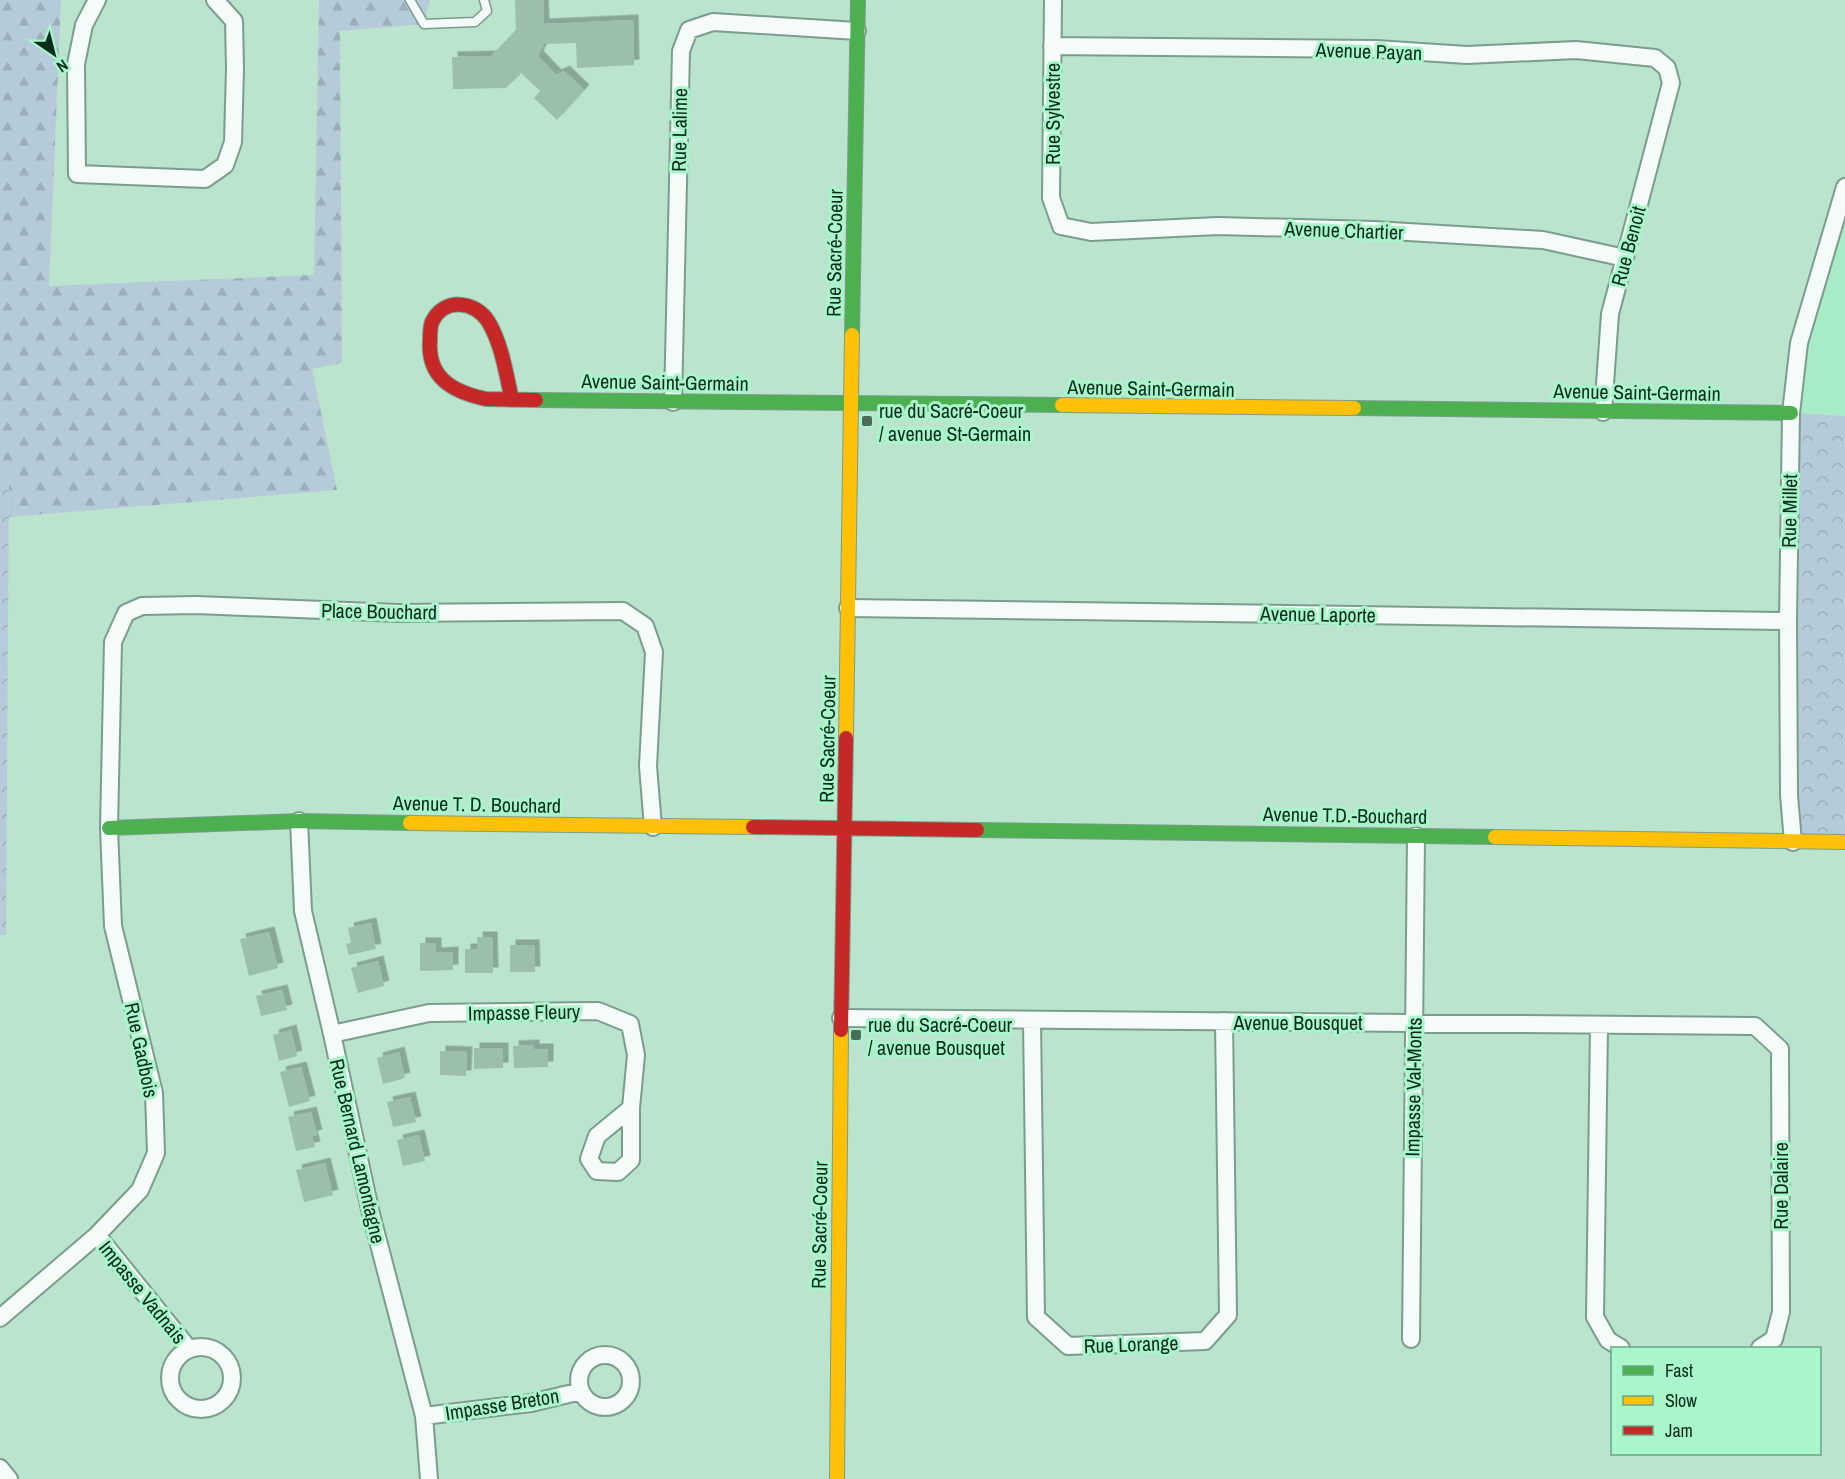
<svg xmlns="http://www.w3.org/2000/svg" width="1845" height="1479" font-family="'Archivo Narrow',sans-serif">
  <style>
    .built { fill: #a8ebc7 }
    .forest { fill: url(#forest-firs) }
    .park { fill: url(#park-crowns) }
    .building { fill: #9cbfac; filter: url(#shadow) }
    .lines { fill: none; stroke-linecap: round; stroke-linejoin: round }
    .lane-casing { stroke: #7b9d8c; stroke-width: 11 }
    .street-casing { stroke: #7b9d8c; stroke-width: 20 }
    .fast-casing { stroke: #7b9d8c; stroke-width: 16 }
    .slow-casing { stroke: #7b9d8c; stroke-width: 16 }
    .jam-casing { stroke: #7b9d8c; stroke-width: 16 }
    .lane { stroke: #f5fbf8; stroke-width: 8 }
    .street { stroke: #f5fbf8; stroke-width: 16 }
    .fast { stroke: #4caf50; stroke-width: 14 }
    .slow { stroke: #ffc107; stroke-width: 14 }
    .jam { stroke: #c62828; stroke-width: 14 }
    .poi-dot { fill: #496c5b; stroke: #a9f6cb; stroke-width: 2 }
    .labels { text-anchor: middle; dominant-baseline: central; stroke-width: 6; stroke-linejoin: round; paint-order: stroke }
    .street-label { font-size: 20px; fill: #0c2c1d; stroke: #a9f6cb }
    .poi-label { font-size: 20px; fill: #0c2c1d; stroke: #a9f6cb; text-anchor: start }
  </style>
  <defs>
    <pattern id="forest-firs" width="22" height="20" patternUnits="userSpaceOnUse" patternTransform="scale(1.5)"><rect width="22" height="20" fill="#b6cbd9"/><path d="M5 1l3.5 6h-7zM16 11l3.5 6h-7z" fill="#9baeba"/></pattern>
    <pattern id="park-crowns" width="20" height="18" patternUnits="userSpaceOnUse" patternTransform="scale(1.5)"><rect width="20" height="18" fill="#b6cbd9"/><path d="M2 6a3 3 0 1 1 6 0M12 15a3 3 0 1 1 6 0" fill="none" stroke="#9baeba"/></pattern>
    <filter id="shadow"><feDropShadow dx="5.5" dy="-5.5" stdDeviation="0" flood-color="#0004"/></filter>
  </defs>
  <rect width="100%" height="100%" fill="#bae4cd"/>
  <path class="built" d="M1845 187V416L1791 413 1799 343Z"/>
  <path class="forest" d="M0 0H61L49 286 314 275 319 0H430L424 24 340 31 342 363 312 369 337 490 9 517V479H0Z"/>
  <path class="park" d="M1791 413 1845 416V842H1793Z
    M0 479H9L6 935H0Z"/>
  <path class="building" d="M515 0H543L544 24 633 20 634 65 577 68 576 43 544 44 538 56 556 75 564 71 584 90 557 120 534 98 540 91 521 73 506 88 453 89 452 57 491 56 516 30Z
    M371 923 376 949 349 955 346 944 351 943 348 928Z
    M269 932 278 968 249 976 240 939Z
    M477 937H492L493 973H465V949H478Z
    M420 943H436V953L453 952V970L420 971Z
    M510 945H534L535 972H510Z
    M378 961 384 986 358 993 351 968Z
    M282 990 287 1010 261 1016 256 996Z
    M291 1030 297 1056 279 1061 273 1035Z
    M534 1045V1049H548V1067L514 1068 513 1046Z
    M474 1048H503V1068L474 1069Z
    M440 1051 467 1052 466 1076 440 1075Z
    M399 1052 405 1078 383 1084 377 1058Z
    M301 1067 310 1101 289 1107 280 1072Z
    M410 1097 416 1122 393 1127 387 1102Z
    M311 1112 317 1135 312 1136 315 1147 296 1151 288 1117Z
    M419 1135 425 1161 403 1166 397 1140Z
    M325 1163 333 1195 304 1202 296 1170Z"/>
  <g class="lines">
    <g class="lane-casing">
      <path id="lane" d="M410 0 424 24 475 22 487 11 484 0"/>
    </g>
    <g class="street-casing">
      <path id="street" d="M97 0 84 25 76 64 77 174 205 179 225 165 233 142 235 69 234 21 215 0
        M1053 0 1051 198 1061 226 1091 232 1218 226 1374 230 1543 240 1625 258
        M1052 46 1376 49 1467 55 1576 50 1655 58 1667 68 1671 83 1610 314 1603 412
        M673 402 681 51 689 30 713 22 857 31
        M848 608 1788 621
        M299 821 303 911 332 1034 371 1214 424 1416 429 1479
        M1793 842 1789 795 1788 621 1791 413 1799 343 1845 187
        M841 1018 1755 1026 1780 1049 1781 1312 1774 1339 1760 1348
        M1032 1020 1036 1317 1068 1346 1205 1341 1228 1315 1224 1021
        M1599 1025 1595 1317 1608 1340 1621 1348
        M332 1034 429 1013 598 1011 630 1024 636 1055 631 1108 597 1136 589 1159 597 1171 618 1172 631 1160V1108
        M97 1235 189 1349
        M0 1318 97 1235 140 1190 156 1153 154 1093 113 926 109 828 113 642 126 613 142 606 196 605 398 613 623 611 645 626 654 652 648 766 653 827
        M1411 1339 1416 836
        M170 1378a31 31 0 1 1 62 0a31 31 0 1 1-62 0Z
        M579 1381a26 26 0 1 1 52 0a26 26 0 1 1-52 0Z
        M424 1416 531 1403 581 1391
        M0 1468 9 1479"/>
    </g>
    <g class="fast-casing">
      <path id="fast" d="M852 335 858 0
        M536 400 1062 405
        M1354 408 1791 413
        M109 828 299 821 410 823
        M977 830 1495 837"/>
    </g>
    <g class="slow-casing">
      <path id="slow" d="M1062 405 1354 408
        M846 738 852 335
        M410 823 753 827
        M1495 837 1845 842
        M837 1479 841 1030"/>
    </g>
    <g class="jam-casing">
      <path id="jam" d="M512 400C506 374 502 344 488 321 475 301 444 297 432 322 430 326 430 335 430 340 427 378 453 392 486 399L536 400
        M753 827 977 830
        M841 1030 846 738"/>
    </g>
    <use href="#lane" class="lane"/>
    <use href="#street" class="street"/>
    <use href="#fast" class="fast"/>
    <use href="#slow" class="slow"/>
    <use href="#jam" class="jam"/>
  </g>
  <g class="poi-dot">
    <rect x="861" y="415" width="12" height="12" rx="3"/>
    <rect x="850" y="1029" width="12" height="12" rx="3"/>
  </g>
  <g class="labels">
    <g class="street-label">
      <text transform="translate(1369 51) rotate(2)">Avenue Payan</text>
      <text transform="translate(1052 114) rotate(-90)">Rue Sylvestre</text>
      <text transform="translate(679 130) rotate(-89)">Rue Lalime</text>
      <text transform="translate(1344 230) rotate(2)">Avenue Chartier</text>
      <text transform="translate(1628 246) rotate(-75)">Rue Benoit</text>
      <text transform="translate(834 253) rotate(-89)">Rue Sacré-Coeur</text>
      <text transform="translate(665 382) rotate(1)">Avenue Saint-Germain</text>
      <text transform="translate(1151 388) rotate(1)">Avenue Saint-Germain</text>
      <text transform="translate(1637 392) rotate(1)">Avenue Saint-Germain</text>
      <text transform="translate(1789 511) rotate(-89)">Rue Millet</text>
      <text transform="translate(379 611) rotate(1)">Place Bouchard</text>
      <text transform="translate(1318 614) rotate(1)">Avenue Laporte</text>
      <text transform="translate(827 739) rotate(-89)">Rue Sacré-Coeur</text>
      <text transform="translate(477 804) rotate(1)">Avenue T. D. Bouchard</text>
      <text transform="translate(1345 815) rotate(1)">Avenue T.D.-Bouchard</text>
      <text transform="translate(524 1012) rotate(-1)">Impasse Fleury</text>
      <text x="1298" y="1022">Avenue Bousquet</text>
      <text transform="translate(142 1050) rotate(78)">Rue Gadbois</text>
      <text transform="translate(1413 1087) rotate(-89)">Impasse Val-Monts</text>
      <text transform="translate(358 1151) rotate(77)">Rue Bernard Lamontagne</text>
      <text transform="translate(1780 1186) rotate(-90)">Rue Dalaire</text>
      <text transform="translate(819 1225) rotate(-89)">Rue Sacré-Coeur</text>
      <text transform="translate(143 1292) rotate(51)">Impasse Vadnais</text>
      <text transform="translate(1131 1344) rotate(-2)">Rue Lorange</text>
      <text transform="translate(502 1404) rotate(-9)">Impasse Breton</text>
    </g>
    <g class="poi-label">
      <text x="879" y="410">rue du Sacré-Coeur<tspan x="879" dy="23">/ avenue St-Germain</tspan></text>
      <text x="868" y="1024">rue du Sacré-Coeur<tspan x="868" dy="23">/ avenue Bousquet</tspan></text>
    </g>
  </g>
  <rect x="1611" y="1347" width="210" height="108" fill="#a9f6cb" stroke="#6aa585" stroke-width="1.5"/>
  <rect x="1623" y="1366" width="30" height="9" fill="#4caf50" stroke="#6aa585" stroke-width="1.5"/>
  <text x="1665" y="1377" font-size="18" fill="#0c2c1d">Fast</text>
  <rect x="1623" y="1396" width="30" height="9" fill="#ffc107" stroke="#6aa585" stroke-width="1.5"/>
  <text x="1665" y="1407" font-size="18" fill="#0c2c1d">Slow</text>
  <rect x="1623" y="1426" width="30" height="9" fill="#c62828" stroke="#6aa585" stroke-width="1.5"/>
  <text x="1665" y="1437" font-size="18" fill="#0c2c1d">Jam</text>
  <g transform="translate(54 54) rotate(145)" stroke="#a9f6cb" stroke-width="4.5" paint-order="stroke">
  <path d="M0-4.5L10 22L0 15L-10 22Z" fill="#0c2c1d"/>
  <text y="-9" font-size="16" font-weight="bold" text-anchor="middle" fill="#0c2c1d">N</text>
  </g>
</svg>
